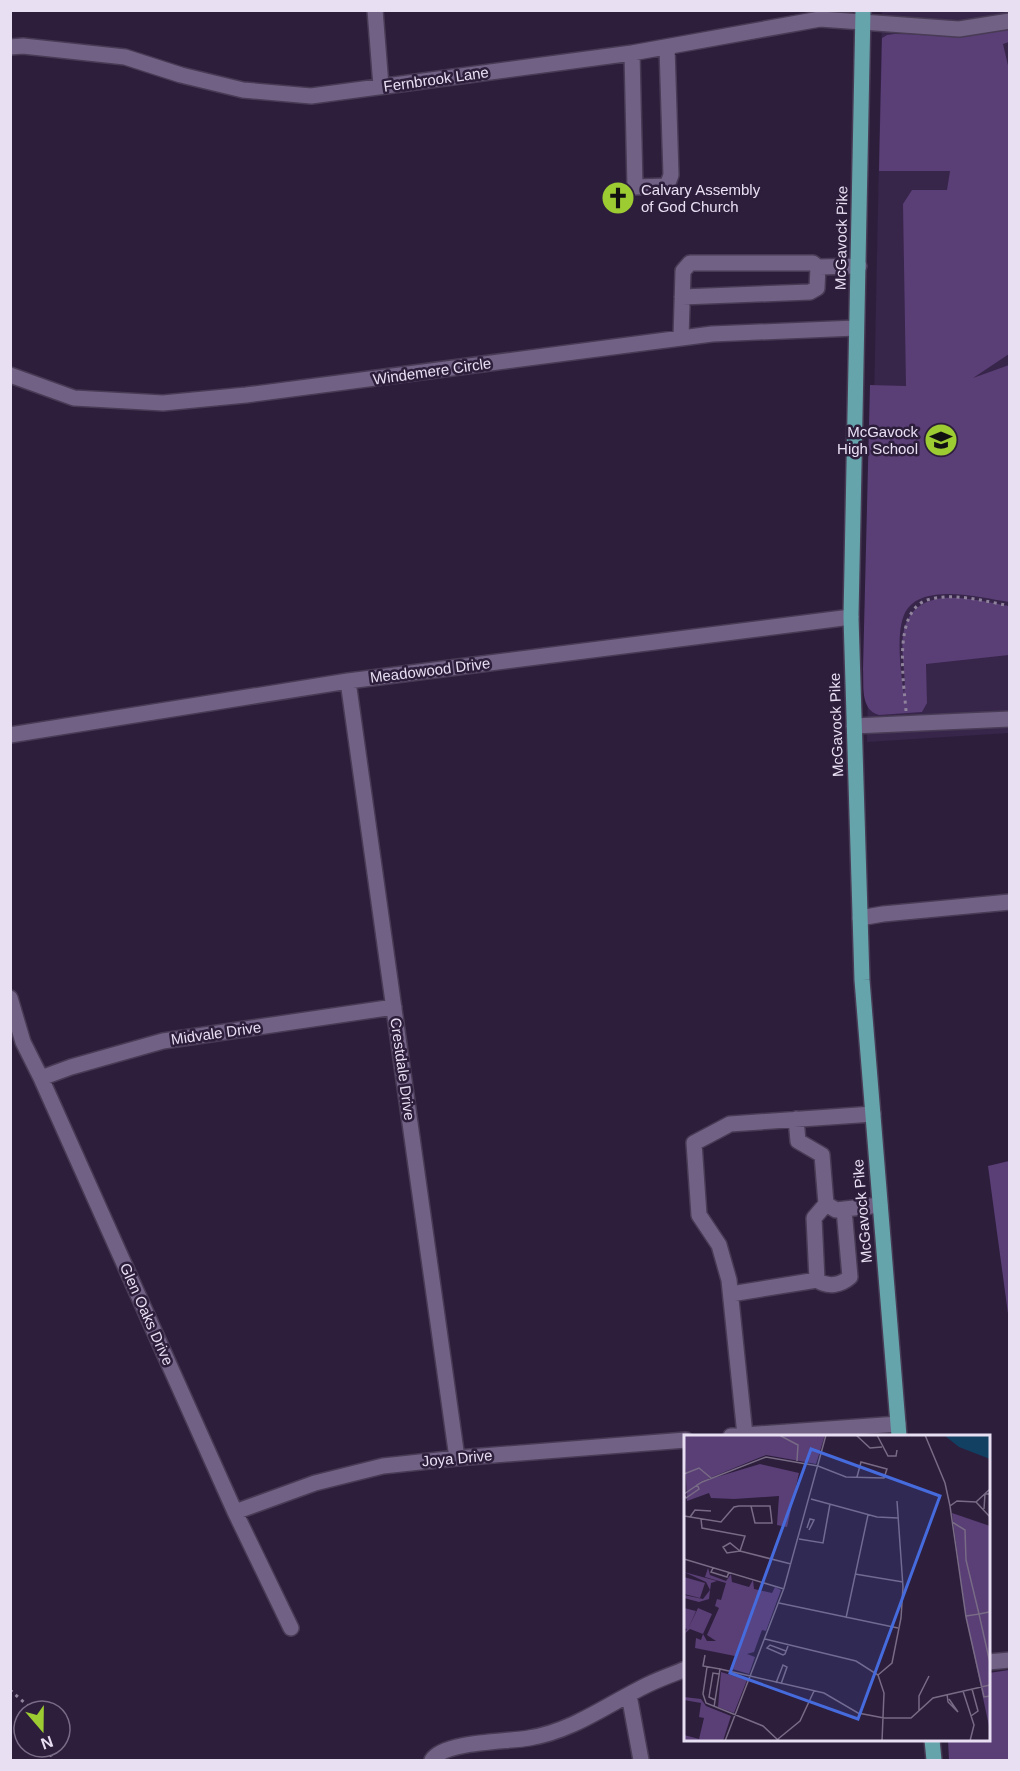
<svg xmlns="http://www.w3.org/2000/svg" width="1020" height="1771" font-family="Arial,sans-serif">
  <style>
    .built { fill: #37254a }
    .green { fill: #5a3e76 }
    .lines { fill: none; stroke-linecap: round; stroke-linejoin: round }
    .minor-casing { stroke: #483b55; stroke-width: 18 }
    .major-casing { stroke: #483b55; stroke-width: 18 }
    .path { stroke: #90849d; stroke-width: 3; stroke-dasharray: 3 4.5; stroke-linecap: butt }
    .minor { stroke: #716184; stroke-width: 15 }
    .major { stroke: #65a4ab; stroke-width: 15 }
    .labels { text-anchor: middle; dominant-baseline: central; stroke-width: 5; stroke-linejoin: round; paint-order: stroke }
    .street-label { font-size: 15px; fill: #e8dff3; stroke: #2d1e3c }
    .poi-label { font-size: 15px; fill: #e8dff3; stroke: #2d1e3c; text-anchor: start }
    .inset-road { fill: none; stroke: #786b85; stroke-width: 1.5 }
    .view { fill: #466bdd; fill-opacity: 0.15; stroke: #466bdd; stroke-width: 3 }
    .inset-edge { fill: none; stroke: #e8dff3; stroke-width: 3 }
  </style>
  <rect width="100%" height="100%" fill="#2d1e3c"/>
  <path class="built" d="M882 11H1009V733L867 742Z"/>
  <path class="green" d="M1008 29 1009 42 1003 44 1010 74 1009 354 973 378 1009 365V602C984 598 927 583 908 608 894 625 901 674 904 694 907 675 899 650 904 630 916 582 975 600 1009 606V655L926 664 927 703 922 712 879 715C860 710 864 685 863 669L870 385 906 386 903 204 912 190H947L950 171H879L882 38 887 35 894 34 977 35Z
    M1009 1161H1010L1009 1321 988 1166Z
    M1009 1670V1760H949L948 1740H988L989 1673Z"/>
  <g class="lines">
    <g class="minor-casing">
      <path id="minor" d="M375 10 381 86
        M10 47 23 46 125 57 181 75 243 90 311 96 632 53 820 19 959 29 1010 21
        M632 53 635 187 667 186 671 175 667 47
        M818 267 859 266
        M681 338 683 271 690 263H813L818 267 817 288 810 292 682 297
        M10 375 74 398 163 403 246 395 712 334 856 328
        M348 681 457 1458
        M854 726 1010 719
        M10 735 348 681 851 617
        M860 918 883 914 1010 902
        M10 998 23 1042 41 1078 235 1512 291 1628
        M41 1078 71 1067 163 1041 394 1007
        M796 1119 798 1141 822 1155 826 1204 836 1210 880 1205
        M826 1204 814 1218 817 1280C828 1288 841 1285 850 1277L844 1209
        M731 1294 817 1280
        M745 1435 729 1280 719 1245 699 1215 694 1143 730 1124 873 1114
        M731 1436 898 1424
        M235 1512 315 1483 383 1466 457 1458 686 1440
        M988 1662 1010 1660
        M629 1695 641 1760
        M432 1760C444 1741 507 1742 529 1738 573 1731 608 1704 647 1685 659 1679 673 1674 686 1669"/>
    </g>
    <g class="major-casing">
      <path id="major" d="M863 10 851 617 862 980 899 1436
        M932 1740 934 1760"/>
    </g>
    <path class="path" d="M906 711C904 683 892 612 927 600 953 592 984 601 1010 606
      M10 1690 28 1706 31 1711
      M47 1747 53 1760"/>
    <use href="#minor" class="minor"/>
    <use href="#major" class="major"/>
  </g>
  <defs>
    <g id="church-disc" transform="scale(1.725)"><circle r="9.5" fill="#9ccb32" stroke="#2d1e3c"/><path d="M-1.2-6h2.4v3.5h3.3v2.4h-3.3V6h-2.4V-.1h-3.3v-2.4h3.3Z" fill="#111"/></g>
    <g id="school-disc" transform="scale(1.725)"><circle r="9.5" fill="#9ccb32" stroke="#2d1e3c"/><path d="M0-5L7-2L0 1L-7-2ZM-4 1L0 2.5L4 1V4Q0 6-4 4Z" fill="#111"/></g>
  </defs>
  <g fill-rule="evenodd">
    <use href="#church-disc" x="618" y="198"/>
    <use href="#school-disc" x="941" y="440"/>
  </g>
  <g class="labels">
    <g class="street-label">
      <text transform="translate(436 79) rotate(-8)">Fernbrook Lane</text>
      <text transform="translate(841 238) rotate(-89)">McGavock Pike</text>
      <text transform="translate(432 371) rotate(-8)">Windemere Circle</text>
      <text transform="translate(430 670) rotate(-7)">Meadowood Drive</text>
      <text transform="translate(836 725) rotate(-92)">McGavock Pike</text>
      <text transform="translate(216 1033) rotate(-8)">Midvale Drive</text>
      <text transform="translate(403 1069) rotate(82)">Crestdale Drive</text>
      <text transform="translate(862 1211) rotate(-95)">McGavock Pike</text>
      <text transform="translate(147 1314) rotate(66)">Glen Oaks Drive</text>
      <text transform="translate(457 1458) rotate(-5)">Joya Drive</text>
    </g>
    <g class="poi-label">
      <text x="641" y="189">Calvary Assembly<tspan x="641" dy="17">of God Church</tspan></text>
      <text x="918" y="431" text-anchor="end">McGavock<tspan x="918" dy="17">High School</tspan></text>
    </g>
  </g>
  <g transform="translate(684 1435)">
    <rect width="306" height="306" fill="#2d1e3c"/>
    <path d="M0 0H141L132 29 82 20 16 47 76 29 115 38 103 92 93 90 95 61 50 64 27 63 25 58 3 66ZM268 78 306 91V296L282 182ZM24 133 26 140 42 146 47 139 48 147 65 152 69 145 70 154 88 158 91 152 97 155 82 196 78 195 70 217 63 219 71 222 65 239 48 234 51 221 11 213 12 203 17 205 19 199 6 194 0 199 3 194 0 193V173L12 176 4 194 14 173 28 179 19 199 23 206H32L23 200 35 173 31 171 33 164 37 165 42 148 21 142ZM0 137 33 146 27 148 25 164 15 167 0 163V160L19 164 26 155 22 147ZM0 142 21 148 16 163 0 159ZM37 237 63 245 50 278 34 272ZM0 262 17 264 22 271 47 281 39 306H0V300L15 304 20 283 15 282 17 268 0 265Z" fill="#5a3e76"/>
    <path d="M260 0H306V24L275 12Z" fill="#114063"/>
    <path class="inset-road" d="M95 0 114 10 113 26M172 0 186 13 198 12M193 0 204 21H212L213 15M241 0 261 48 266 71M0 39 15 33 27 43M0 59 18 47 82 22 134 31 162 42 200 43 203 34 177 27 173 42M0 60 2 63 15 54 13 49M127 64 193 82 214 83M292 67 306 54M300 74 301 59H306M0 81 37 87 50 72 55 71H86L88 88H71L67 71M6 82 11 75 27 76M306 82 292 67 273 66 266 71 282 182 300 262 306 261M17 84 18 93 61 101 56 116M268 87 281 95 282 125 295 179 305 177M123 93 126 84 130 85 125 95M115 104 139 108 146 69M56 116 46 108 39 112 43 118 56 116 107 129M0 124 100 154M29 133 27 137 43 142 45 137M171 139 219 147M95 168 214 193M282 181 295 179 306 228M162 183 184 80M81 204 172 226 194 240 200 258 198 306M102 216 86 210 83 213 99 220 101 219 104 211M21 220 19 231 36 234M23 232 19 259 22 268 79 291 95 306M194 240 208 228 217 183 219 152 213 66M92 248 99 230 103 232 97 249M279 256 290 290 286 306M263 259 264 267 274 277 265 264M31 265 25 262 29 238 35 239M30 272 36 234 140 258 174 278 200 283H227L249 263 306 250M235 276V261L245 241M287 281 294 276 288 254M94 304 116 286 130 256M41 306 100 153 142 0"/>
    <path class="view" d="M127 14 256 61 174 284 46 238Z"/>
    <rect width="306" height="306" class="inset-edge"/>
  </g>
  <rect width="1020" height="1771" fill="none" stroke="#e8dff3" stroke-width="24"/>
  <g transform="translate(42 1729) rotate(160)"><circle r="28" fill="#2d1e3c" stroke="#786b85" stroke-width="1.5"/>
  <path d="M0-4.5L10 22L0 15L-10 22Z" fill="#9ccb32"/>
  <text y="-9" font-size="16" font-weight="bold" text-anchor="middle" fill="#e8dff3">N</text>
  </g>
</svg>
